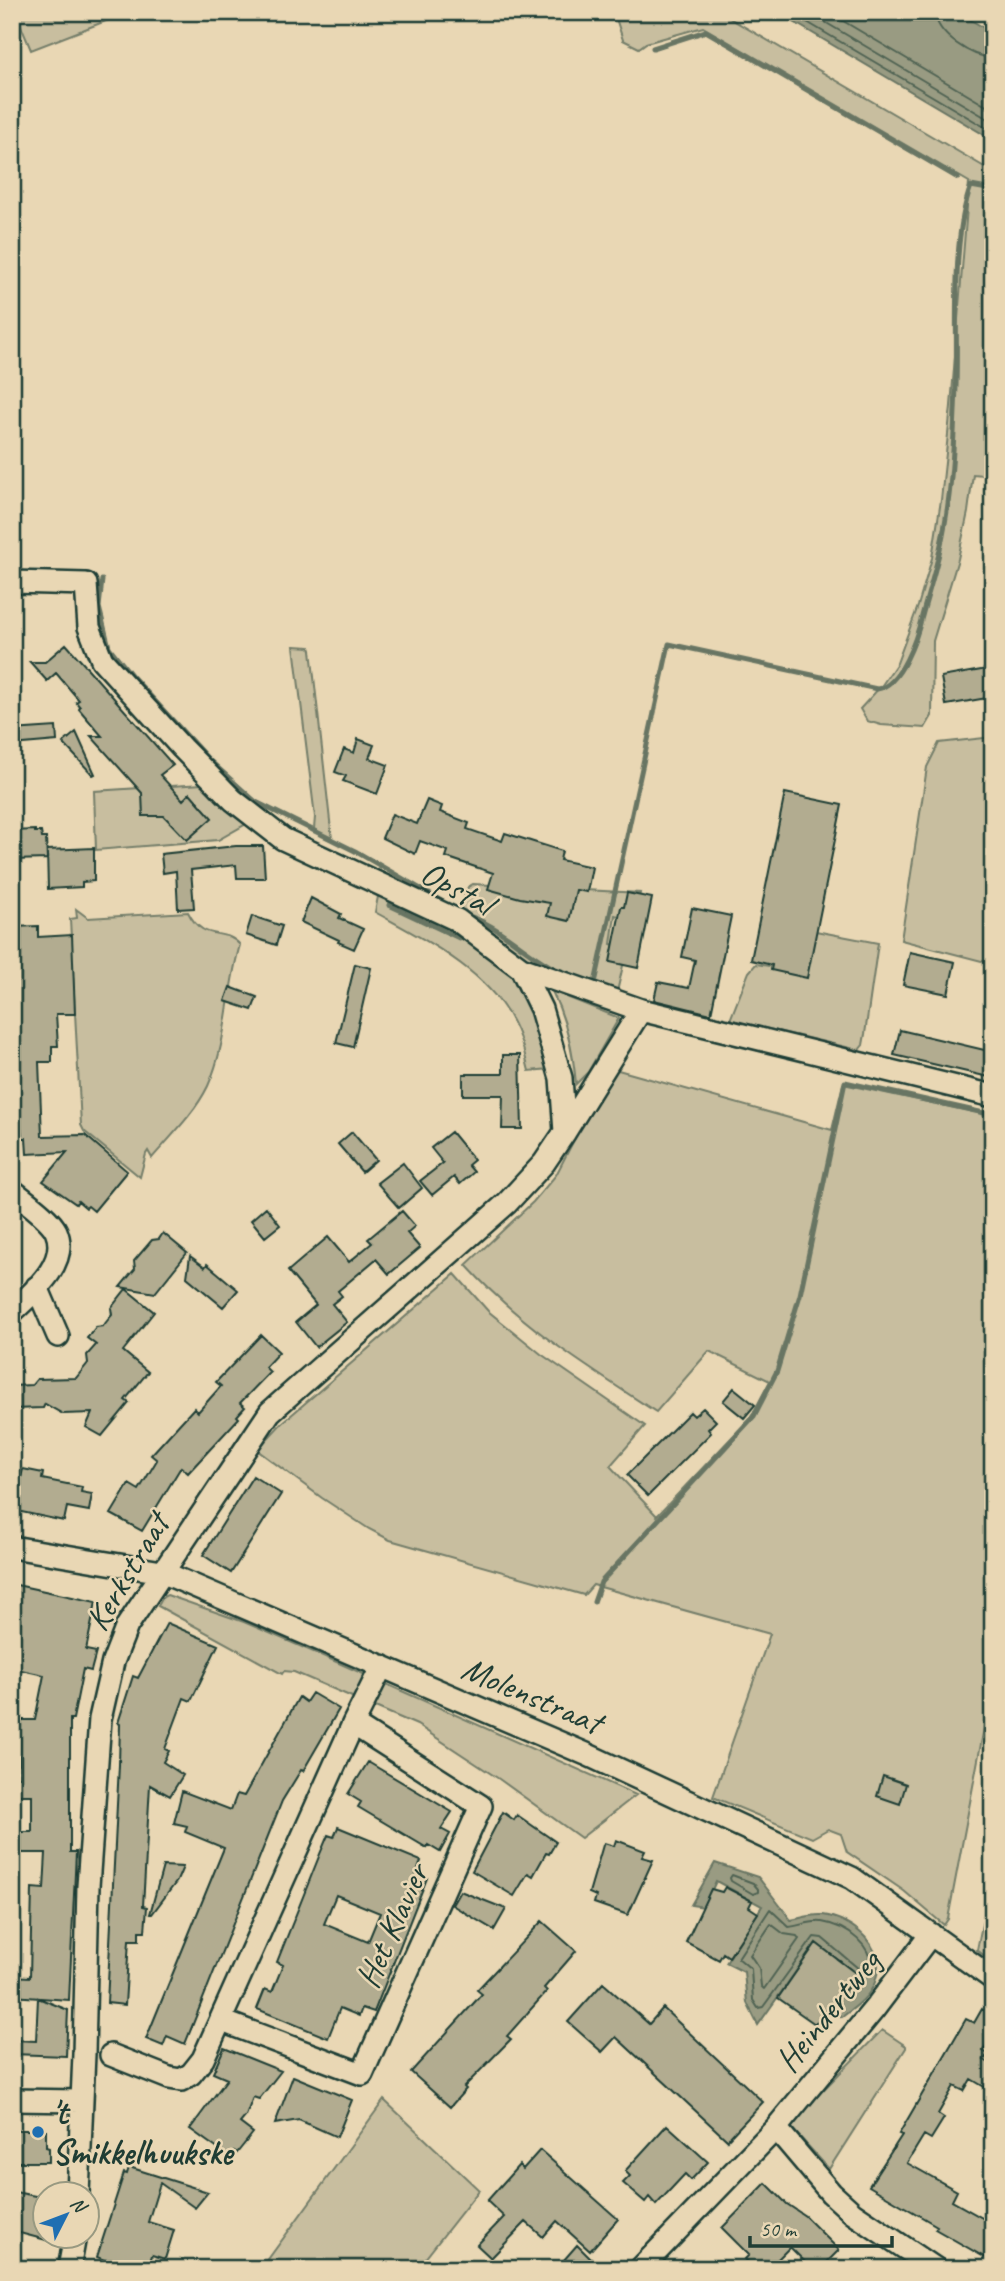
<svg xmlns="http://www.w3.org/2000/svg" width="1005" height="2281" font-family="Caveat,sans-serif">
  <style>
    .green { fill: #c8be9f; stroke: #747e6a; stroke-width: 2 }
    .water { fill: #999b82; stroke: #687563; stroke-width: 2 }
    .lines { fill: none; stroke-linecap: round; stroke-linejoin: round }
    .shore { stroke: #506353; stroke-width: 2 }
    .stream { stroke: #687563; stroke-width: 5 }
    .building { fill: #b2ac90; stroke: #1f3d34; stroke-width: 2; fill-rule: evenodd }
    .street-casing { stroke: #1f3d34; stroke-width: 26 }
    .street { stroke: #e9d7b4; stroke-width: 21 }
    .poi-dot { fill: #1f6fb2; stroke: #e9d7b4; stroke-width: 2.5 }
    .labels { text-anchor: middle; dominant-baseline: central; stroke-width: 5; stroke-linejoin: round; paint-order: stroke }
    .street-label { font-size: 35px; fill: #1f3d34; stroke: #e9d7b4 }
    .poi-label { font-size: 35px; font-weight: bold; fill: #1f3d34; stroke: #e9d7b4; text-anchor: start }
  </style>
  <rect width="100%" height="100%" fill="#e9d7b4"/>
  <filter id="ink" filterUnits="userSpaceOnUse"><feTurbulence type="fractalNoise" baseFrequency=".0143" numOctaves="2"/><feDisplacementMap in="SourceGraphic" scale="14" xChannelSelector="R" yChannelSelector="G"/><feConvolveMatrix kernelMatrix="1 2 1 2 8 2 1 2 1" color-interpolation-filters="sRGB"/></filter>
  <g filter="url(#ink)">
    <path class="green" d="M15 12H129L31 50Z
      M614 12H719L993 172V476L973 474 968 512 958 559 933 641 932 716 925 728 881 725 867 721 860 709 882 685 897 663 918 606 932 558 941 500 951 406 969 182 703 27 646 43 639 48 623 40Z
      M294 646 310 647 311 650 332 839 314 829 315 817Z
      M993 737V964L901 940 927 767 939 743Z
      M218 783 260 816 218 840 96 850 94 791Z
      M473 884 640 893 634 920 615 915 611 944 627 948 617 992 541 968 458 913 468 887Z
      M380 886 477 943 505 965 528 991 550 1069 529 1071C526 1060 524 1049 520 1039 498 975 430 943 375 912Z
      M76 909 88 918 188 912C204 944 224 926 240 945 226 991 228 1042 208 1086 195 1113 171 1136 152 1158L148 1151 146 1154 140 1177 84 1131 81 1125 70 919 77 918Z
      M800 928 878 943 865 1034 863 1045 859 1050 730 1020 749 972 756 964 788 969Z
      M552 991 619 1018 588 1072 576 1084C573 1051 567 1022 552 991Z
      M611 1068 832 1130 843 1084 993 1116V1680L948 1919 944 1925 904 1891 847 1852 841 1834 828 1829 812 1838 713 1797 770 1634 593 1585 584 1595 390 1540 369 1529 322 1498 257 1450 282 1423 455 1274 488 1311 541 1354 645 1426 610 1466 657 1516 751 1417 770 1381 709 1351 656 1412C587 1367 522 1327 466 1265L533 1202 556 1175Z
      M167 1595 244 1622 323 1656 636 1795 581 1838 499 1779 417 1725 294 1672 284 1671 282 1674 158 1606 163 1597Z
      M993 1869V1962L977 1950Z
      M882 2030 906 2046V2048L829 2169 789 2125Z
      M384 2100 479 2190 417 2269H261Z"/>
    <path class="water" d="M777 12H957L993 33V140Z
      M715 1863 758 1877 791 1920C801 1918 812 1914 823 1915 853 1919 888 1948 875 1982 870 1997 854 2008 842 2017L829 2008 858 1976 816 1943 758 2025 747 2003 744 1972 726 1963 762 1906 716 1881 704 1907 691 1905Z"/>
    <g class="lines">
      <path class="shore" d="M790 12 993 132
        M808 12 993 122
        M828 12 993 110
        M935 12C936 35 971 57 993 58
        M732 1875 753 1883 758 1889V1892L753 1894 731 1881 730 1878Z
        M770 1909 789 1927C800 1926 811 1920 822 1922 846 1926 876 1946 870 1973L865 1974 822 1938 814 1937 763 2007 758 2008 753 2000 751 1969 738 1958Z
        M771 1924 784 1934 797 1936 799 1939 764 1989 761 1986 759 1968 750 1955Z"/>
      <path class="stream" d="M653 48 706 31 958 178
        M102 580 99 607 109 647 132 676 208 759 256 802 355 851 443 902
        M389 905 459 938 463 932
        M468 923 472 917C504 929 529 957 561 972
        M590 982 595 983 669 644 877 689C901 686 917 637 922 616 928 594 935 572 940 549 952 497 954 440 956 386 958 328 951 239 971 186L993 190
        M594 1602 601 1582 754 1416 777 1371 800 1295 845 1082 993 1115"/>
    </g>
    <path class="building" d="M66 644 173 765 160 775 183 800 190 793 212 818 187 840 164 816H143L142 793 91 736H102L79 709 80 707 76 702 79 700 56 673 47 681 30 662H45Z
      M993 668V697L946 705 941 677Z
      M56 727 57 741 12 745V730Z
      M76 732 95 774 93 775 63 743Z
      M358 739 374 745 369 758 388 765 377 794 343 781 346 776 335 772 344 749 354 753Z
      M785 793 842 805 807 978 771 970 772 965 751 960Z
      M427 800 442 806 440 812 469 823 467 829 502 841 505 833 562 851 560 860 592 867 587 892 576 890 569 921 547 916 550 903 520 898 488 889 493 873 446 857 448 851 420 841 415 854 382 838 392 814 417 824Z
      M35 830V832H41L42 838H46L47 859 12 860V831Z
      M236 846H263L265 878H237L236 865 191 870 194 908 178 909 176 871 163 873 161 854Z
      M94 848V881L82 882V887L48 889 47 850Z
      M627 893 652 898 638 968 610 962 621 907H624Z
      M311 898 341 914 339 918 363 929 354 949 338 942 339 940 301 922Z
      M692 908 731 916 711 1014 654 1000 658 982 689 988 695 960 682 957Z
      M252 916 282 926 276 945 246 935Z
      M38 926V937L72 935 75 1014H56L58 1046H52V1062H39L42 1136 85 1135 127 1171 94 1211 88 1206 86 1208 78 1201 76 1204 43 1181 67 1152 27 1154 26 1138H22L21 1128H18L16 1081 20 1080 18 1052 12 1053V927Z
      M910 952 955 962 948 994 903 985Z
      M355 964 371 968 353 1047 336 1043Z
      M230 987 257 997 252 1010 225 1001Z
      M900 1030 993 1052V1078L894 1055Z
      M503 1055H520L522 1129H502L503 1095H463V1074H503Z
      M352 1132 376 1160 362 1172 338 1144Z
      M451 1132 474 1160 468 1165 474 1172 460 1184 454 1177 432 1195 420 1181 443 1163 431 1148Z
      M403 1163 422 1188 399 1208 377 1183Z
      M266 1207 280 1225 265 1237 251 1220Z
      M402 1211 415 1226 407 1233 420 1248 389 1274 376 1259 338 1291 342 1296 332 1304 347 1322 316 1347 296 1322 316 1305 288 1271 328 1237 349 1262 372 1243 368 1239Z
      M163 1233 187 1253 155 1293 120 1287 135 1269 134 1261 152 1240 159 1239Z
      M190 1256 205 1267 207 1264 238 1290 223 1307 187 1277Z
      M126 1289 154 1312 123 1351 148 1372 125 1400 129 1403 102 1436 86 1427 92 1413 63 1414 45 1404 43 1408 12 1409V1386L32 1385 37 1379 76 1378 88 1363 87 1355 96 1345 87 1338 96 1327 103 1326 107 1321 112 1315 111 1308Z
      M261 1335 279 1352 265 1367 270 1372 240 1403 245 1407 237 1416 239 1418 188 1473 181 1467 142 1531 111 1514 129 1484 139 1490 157 1460 151 1455 194 1408 198 1412 221 1386 216 1382Z
      M734 1388 755 1405 744 1418 723 1401Z
      M703 1408 716 1421 708 1429 711 1433 648 1496 627 1475 690 1412 694 1416Z
      M23 1469 43 1473 42 1479 82 1487 81 1492 92 1494 89 1511 67 1507 64 1521 12 1510V1486L19 1487Z
      M253 1476 281 1494 231 1573 203 1555Z
      M12 1584 96 1602 86 1650 96 1652 91 1671 83 1669 73 1719H70V1852H76L69 2000 12 1996V1976L30 1977 32 1888 44 1889 46 1853H12V1832H32V1795H12V1777H19V1738H12V1720H35L44 1675 12 1668V1657L21 1619 12 1612Z
      M167 1623 218 1645 191 1701 184 1698 165 1749 169 1751 163 1762 183 1775 170 1796 150 1785 143 1906 147 1907 145 1931H139V1940H129L125 2005 107 2003 119 1765 120 1724 118 1723 133 1676 138 1678Z
      M312 1693 339 1709 303 1771 301 1770 282 1801 185 2044 167 2036 163 2046 146 2039 224 1848 185 1832 187 1826 174 1823 182 1791 231 1810 237 1794 244 1796 299 1697 306 1702Z
      M368 1762 452 1812 441 1829 450 1834 440 1852 428 1845 427 1848 358 1807 361 1802 348 1794Z
      M883 1776 906 1784 900 1804 877 1796Z
      M503 1812 514 1820 517 1815 556 1842 549 1854 546 1853 533 1876 528 1873 514 1896 472 1871Z
      M338 1827 421 1861 416 1874 427 1878 374 2012 362 2008 359 2016 340 2008 328 2038 257 2009 265 1989 272 1992 283 1965 277 1962 320 1854 328 1835 334 1837ZM336 1895 380 1913 368 1942 324 1924Z
      M616 1840 645 1851 642 1857 653 1860 628 1915 594 1903 596 1896 589 1893 603 1845 604 1843 614 1846Z
      M163 1866 183 1867 177 1881 152 1914H150Z
      M725 1887 752 1901 749 1907 758 1913 729 1957 723 1953 719 1960 686 1942 711 1889 722 1892Z
      M460 1891 506 1909 494 1930 452 1905Z
      M542 1921 576 1951 544 1988 547 1991 507 2036 511 2039 464 2087 466 2089 450 2107 411 2072 482 1994 477 1990Z
      M816 1943 858 1975 815 2024 778 1998Z
      M603 1983 649 2024 663 2008 763 2102 727 2140 616 2037 602 2052 568 2022Z
      M38 1998 68 2010 66 2056 12 2054V2040L36 2041Z
      M982 2009 993 2016V2034L983 2051 988 2054 984 2060 993 2065V2092L971 2079 964 2091 954 2086 938 2114 944 2118 931 2139 924 2135 907 2163 957 2191 952 2201 993 2224V2262L935 2229 937 2226 869 2186 902 2135 899 2134 966 2019 974 2023Z
      M224 2048 281 2071 259 2099 253 2097 246 2116 240 2123 253 2133 237 2153 234 2151 229 2157 190 2129 227 2079 213 2073Z
      M293 2076 352 2100 337 2137 299 2120 275 2124Z
      M667 2125 708 2162 691 2180 685 2174 656 2205 649 2197 645 2202 623 2183 630 2176 625 2171Z
      M12 2130H46V2147L49 2148V2162H12Z
      M540 2150 618 2219 590 2251 557 2221 543 2237 526 2222 491 2258 477 2245 504 2217 487 2201 519 2165 523 2169Z
      M129 2167 208 2192 195 2208 160 2183 148 2222 174 2230 165 2259 152 2255 148 2269H125L97 2257 124 2173 127 2174Z
      M766 2183 787 2204 805 2216 839 2250 820 2269H812L790 2247 768 2269H755L745 2259 749 2255 722 2228Z
      M15 2192 46 2198V2240L12 2231V2206Z
      M577 2245 593 2261 585 2269H556Z"/>
    <g class="lines">
      <g class="street-casing">
        <path id="street" d="M12 582 86 584 89 627 102 660 182 748 233 800 283 839 457 920 521 968 641 1010 993 1096
          M521 968 541 1009 561 1078 565 1132
          M12 1190C24 1200 50 1218 56 1231 70 1263 32 1293 12 1312
          M37 1287 58 1336
          M12 1547 162 1572 586 1754 852 1878 993 1979
          M222 2021 362 2074 481 1806 353 1724
          M111 2055 169 2078 181 2080 191 2074 203 2059 353 1724 382 1666
          M12 2100 80 2101
          M776 2128 831 2193 853 2213 936 2269
          M78 2194 84 2054 88 1886 100 1719 113 1662 127 1626 270 1412 507 1203 544 1163 565 1132 641 1010
          M69 2269 75 2236
          M640 2269 776 2128 875 2008 931 1934"/>
      </g>
      <use href="#street" class="street"/>
    </g>
  </g>
  <circle class="poi-dot" cx="38" cy="2132" r="7"/>
  <g class="labels">
    <g class="street-label">
      <text transform="translate(457 888) rotate(29)">Opstal</text>
      <text transform="translate(127 1572) rotate(-59)">Kerkstraat</text>
      <text transform="translate(532 1695) rotate(23)">Molenstraat</text>
      <text transform="translate(392 1926) rotate(-66)">Het Klavier</text>
      <text transform="translate(828 2011) rotate(-51)">Heindertweg</text>
    </g>
    <g class="poi-label">
      <text x="52" y="2112">'t<tspan x="52" dy="40">Smikkelhuukske</tspan></text>
    </g>
  </g>
  <rect width="1005" height="2281" fill="none" stroke="#e9d7b4" stroke-width="42"/>
  <rect x="21" y="21" width="963" height="2239" fill="none" stroke="#1f3d34" stroke-width="2.5" filter="url(#ink)"/>
  <g transform="translate(66 2215) rotate(48)"><circle r="33" fill="#e9d7b4" stroke="#989981" stroke-width="2"/>
  <path d="M0-5L12 26L0 18L-12 26Z" fill="#1f6fb2"/>
  <text y="-10" font-size="19" font-weight="bold" text-anchor="middle" fill="#1f3d34">N</text>
  </g>
  <path d="M750 2236v10h142v-10" fill="none" stroke="#1f3d34" stroke-width="3.5"/>
  <text x="760" y="2236" font-size="21" fill="#1f3d34" stroke="#e9d7b4" stroke-width="5" paint-order="stroke">50 m</text>
</svg>
